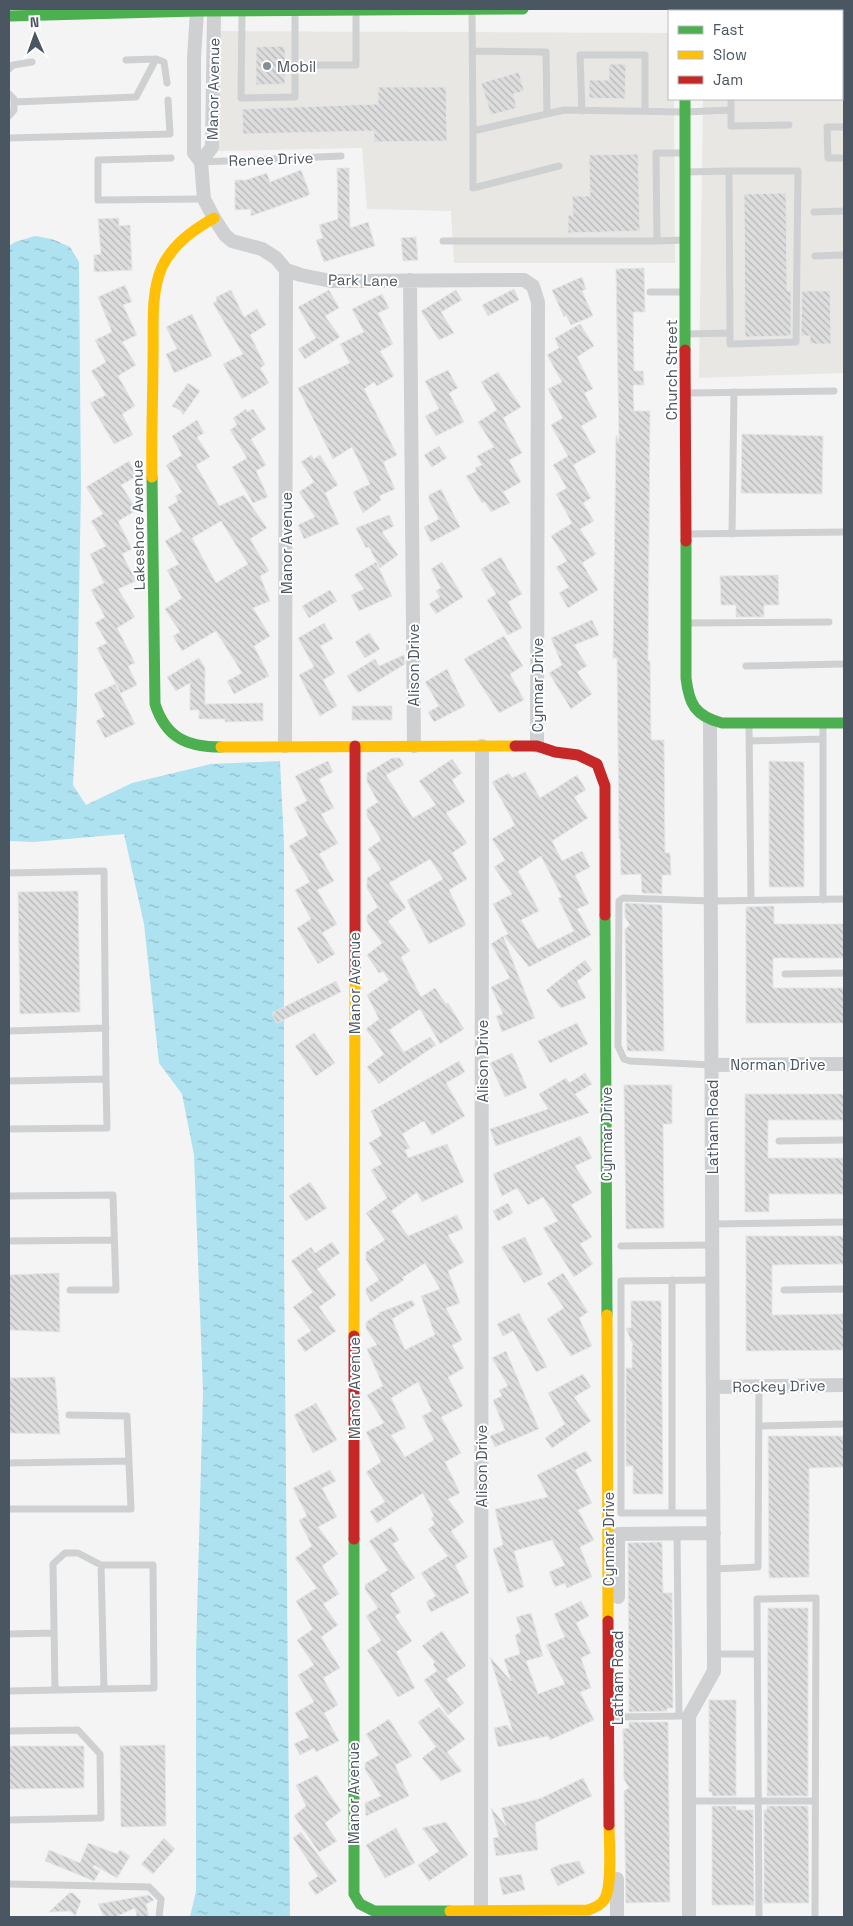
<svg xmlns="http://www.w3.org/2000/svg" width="853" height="1926" font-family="'Space Grotesk',sans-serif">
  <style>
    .commercial { fill: #e8e7e3 }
    .water { fill: url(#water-ripples) }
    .building { fill: url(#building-back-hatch); stroke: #e5e6e7; fill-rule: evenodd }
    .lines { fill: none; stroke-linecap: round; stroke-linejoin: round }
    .lane { stroke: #ced0d2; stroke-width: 7 }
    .street { stroke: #ced0d2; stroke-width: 14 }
    .fast { stroke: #4caf50; stroke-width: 11 }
    .slow { stroke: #ffc107; stroke-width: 11 }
    .jam { stroke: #c62828; stroke-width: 11 }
    .poi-dot { fill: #868d94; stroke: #fff; stroke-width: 2 }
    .labels { text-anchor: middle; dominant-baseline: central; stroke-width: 4; stroke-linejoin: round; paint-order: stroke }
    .poi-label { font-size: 15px; fill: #4a5661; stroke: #fff; text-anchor: start }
    .street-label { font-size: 15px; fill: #4a5661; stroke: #fff }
  </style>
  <defs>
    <pattern id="water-ripples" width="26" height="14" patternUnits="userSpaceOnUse" patternTransform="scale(1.25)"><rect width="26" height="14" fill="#aee2f0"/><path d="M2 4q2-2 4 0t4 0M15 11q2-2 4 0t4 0" fill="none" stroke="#90bac6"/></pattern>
    <pattern id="building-back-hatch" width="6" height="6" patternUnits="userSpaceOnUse" patternTransform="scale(1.25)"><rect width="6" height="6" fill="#ddddde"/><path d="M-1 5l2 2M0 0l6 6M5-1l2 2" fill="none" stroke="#b5b6b7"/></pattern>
  </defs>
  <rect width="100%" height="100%" fill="#f4f4f4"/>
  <path class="commercial" d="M842 27H844V373L699 378 703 99H842Z
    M218 31 669 33V99H674L675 263H454L451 211 367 209 362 148 218 151Z"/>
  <path class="water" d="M35 236 52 239 70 247 79 262 81 488 77 706 73 785 86 805 132 783 211 764 280 761 284 844V1259L290 1917H190L196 1891V1653L203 1391 194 1155 182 1094 159 1063 144 924 124 834 34 842 9 841V246L15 242Z"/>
  <path class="building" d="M285 46V84L256 85V47Z
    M609 64H626L625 99 589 98V80H609Z
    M519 72 524 91 513 94 517 108 491 115 481 83Z
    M378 87H446L447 141 374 142V131L243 134 242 109 378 104Z
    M638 154 640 231 568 233V215H573L572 196H590L589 155Z
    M337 168H349L350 228 368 222 375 246 324 262 316 240 323 238 319 225 338 219Z
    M301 170 310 194 307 196 251 216V209L235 210V180H246L267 173 270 182Z
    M786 193 787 291H791V336L745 337 744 194Z
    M119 218V226L130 225 132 270 94 272V255L101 254 98 219Z
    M416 237 418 260 403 261 401 238Z
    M644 268 645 312H633L634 371H643L644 385H633L634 411H650L648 661H650L651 740H664L665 853H670L671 875H662V894L642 893 641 874 621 875 620 839H619L617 658H613L616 435 619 441 616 269Z
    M582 277 586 289 582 291 593 316 571 325 566 315 564 317 552 290Z
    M125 285 132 302 123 305 137 335 122 342 136 365 118 376 135 406 122 414 133 435 114 444 90 403 106 395 91 371 106 362 95 340 112 332 98 297Z
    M514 289 519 300 488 316 482 305Z
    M231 290 244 317 257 309 266 325 250 335 265 365 260 368 269 383 242 399 223 364 243 354 213 303 217 301 216 297Z
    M329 290 339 308 325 316 340 337 305 359 298 349 316 338 298 307Z
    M456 290 462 300 441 312 454 333 439 340 421 311Z
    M802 291H830L831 344H810V336H801Z
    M382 294 389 308 378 313 393 344 380 351 394 376 377 386 374 382 364 389 397 455 383 462 395 489 379 496 381 500 363 513 353 492 370 484 352 447 333 459 298 388 350 363 340 344 364 332 352 309Z
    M192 314 212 356 174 373 166 354 177 349 166 327Z
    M580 324 594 346 577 357 593 389 584 393 597 417 581 426 596 452 573 465 591 498 583 503 594 521 580 529 596 554 582 563 598 590 568 608 559 593 569 587 556 567 567 561 551 536 572 523 556 494 567 488 553 465 568 456 551 425 563 418 548 389 562 382 547 355 559 348 555 338Z
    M448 370 458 388 449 393 464 422 436 436 425 416 439 409 425 381Z
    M498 372 521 407 503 418 522 453 509 460 521 482 503 492 510 503 491 512 485 502 482 503 466 476 477 471 475 468 482 465 477 456 494 447 478 422 497 410 481 382Z
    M188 383 200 391 183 415 181 411 172 406Z
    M246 409 247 412 253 409 266 429 251 439 266 465 256 471 268 497 253 503 232 467 247 458 230 430 237 425 233 418Z
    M197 420 204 433 197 437 210 457 196 465 219 506 244 495 267 528 250 539 269 571 260 576 270 601 253 608 270 636 254 646 269 676 234 694 227 681 242 673 216 631 182 651 173 636 180 632 165 609 182 598 167 570 179 564 165 541 182 531 168 507 178 501 175 496 182 492 166 465 182 455 172 436ZM221 521 248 564 216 583 192 538Z
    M742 434 823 436 822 494 741 493Z
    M439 446 447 458 432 467 424 455Z
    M311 455 314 459 320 455 338 485 325 493 339 524 304 539 298 525 315 517 299 492 314 482 301 462Z
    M129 461 137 476 121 485 137 510 118 521 132 549 122 554 136 581 118 589 135 617 117 628 135 663 128 666 137 685 121 693 97 648 107 643 95 623 105 617 91 590 104 583 90 554 106 546 91 521 103 514 86 487Z
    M441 489 460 527 431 542 424 527 439 519 429 500V495Z
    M389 515 394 526 382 532 398 555 380 568 369 547 366 548 356 528Z
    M501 557 522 594 508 602 522 628 508 635 487 600 496 594 481 569Z
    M376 562 392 596 359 611 351 595 364 589 354 575Z
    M442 562 463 597 436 614 429 604 440 597 436 591 441 588 431 569Z
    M778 575 779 605H764V617H736V605H721L720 576Z
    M330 590 337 601 309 618 302 606Z
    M592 620 599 635 574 645 587 666 577 672 592 694 571 709 549 673 562 665 551 638Z
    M324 623 333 639 320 646 335 673 323 680 337 706 320 716 299 675 314 667 298 638Z
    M369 633 380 649 365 658 355 642Z
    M504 636 523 666 510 674 524 700 499 713 464 659Z
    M404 655 405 664 358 693 347 676 375 659 379 666Z
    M199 658 205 668V704L263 703V721L225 722V719H199V710H190V683L176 691 167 677Z
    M447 669 465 706 434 722 428 712 439 706 425 682Z
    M115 684 135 724 105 738 96 721 105 716 94 694Z
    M352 706H392V720H352Z
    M392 758H400L404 765 386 775 413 818 436 805 419 781 452 759 462 773 452 780 465 802 446 813 467 843 452 853 467 879 449 890 466 925 429 944 407 900 443 879 430 859 389 883 406 908 388 921 410 951 401 957 421 997 435 988 446 1004 448 1003 464 1029 440 1044 420 1009 389 1030 404 1052 430 1037 436 1045 379 1084 367 1067 384 1054 366 1029 379 1019 367 995 389 980 383 971 379 973 367 955 382 943 367 922V915L378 907 367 888V878L381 869 368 849 381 840 367 816V809L378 802 367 782V773Z
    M328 761 333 772 319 779 334 808 321 814 338 843 319 854 334 881 317 890 337 924 322 933 335 954 318 964 297 928 311 919 295 890 310 882 289 846 308 835 294 808 307 801 295 776Z
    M769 761 804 762V887H769Z
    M525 772 540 798 577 775 586 790 574 797 588 818 552 841 562 861 582 851 590 867 575 875 589 904 577 909 591 935 529 967 504 936 508 934 493 904 512 894 494 867 505 860 492 839 515 825 492 782 509 773 512 778ZM541 856 562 897 558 898 574 931 538 949 521 920 539 911 518 871Z
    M78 891 80 1012 20 1014 18 892Z
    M625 903 662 905 664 1051H627L625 929 630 925 625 917Z
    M774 906V924H844V958H773V988H844V1023H746V907Z
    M503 936 535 1018 502 1032 496 1016 503 1014 491 987 510 978 491 944Z
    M585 960 592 970 577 981 586 998 561 1008 546 990Z
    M336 981 341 992 277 1023 272 1013Z
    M577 1023 588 1044 550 1063 538 1041Z
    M314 1033 335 1063 316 1076 295 1046Z
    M512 1053 527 1088 505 1097 490 1063Z
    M459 1061 465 1072 446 1083 465 1116 432 1135 424 1121 402 1134 410 1148 405 1150 408 1158 447 1144 464 1182 422 1202 417 1192 391 1211 408 1236 457 1215 463 1229 448 1235 464 1262 448 1271 460 1303 446 1308 462 1340 452 1345 464 1368 448 1377 463 1406 441 1417 461 1453 445 1462 460 1493 448 1499 464 1522 451 1531 468 1557 455 1565 469 1593 431 1612 426 1602 436 1596 421 1573 448 1556 428 1529 435 1524 431 1518 434 1516 423 1493 377 1523 370 1511 385 1502 366 1472 381 1462 366 1432 384 1423 367 1395 383 1386 367 1349 377 1345 366 1328V1322L379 1314 378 1313 412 1300 415 1305 392 1319 405 1350 435 1335 421 1296 440 1289 425 1263 402 1278 404 1280 371 1302 366 1293V1288L379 1280 366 1260V1252L385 1240 366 1213 387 1198 371 1170 382 1164 369 1143 382 1135 371 1111ZM418 1382 432 1411 422 1416 434 1440 405 1457 391 1435 406 1428 391 1398Z
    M585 1073 592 1084 575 1094 589 1113 496 1146 490 1129 548 1109 539 1094 566 1078 569 1083Z
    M624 1085H672V1124H663L664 1228 626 1229Z
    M745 1094H844V1120H768V1158H844V1194H769V1212H745Z
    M580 1136 592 1158 575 1166 592 1193 571 1205 592 1237 580 1244 593 1264 574 1277 543 1228 558 1221 543 1197 528 1205 517 1188 502 1196 493 1174Z
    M310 1182 327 1208 306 1221 289 1196Z
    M508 1203 513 1213 498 1221 493 1211Z
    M746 1236H844V1264L772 1265V1315L844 1314V1350L746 1351Z
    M525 1237 543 1274 524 1283 501 1247Z
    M332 1242 340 1253 317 1269 336 1295 319 1307 336 1331 305 1352 297 1340 311 1331 293 1307 313 1292 291 1261 311 1247 315 1253Z
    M59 1273 60 1332 9 1330V1275Z
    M563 1273 588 1312 579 1318 592 1346 571 1356 547 1319 564 1308 547 1283Z
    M631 1301H661L663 1494H633V1466H626V1368H632V1346L633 1345 626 1328H631Z
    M519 1313 547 1367 536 1372 513 1331 503 1336 497 1324Z
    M506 1351 539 1429 495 1447 490 1436 505 1430 493 1400 502 1396 499 1390 508 1386 492 1358Z
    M583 1374 591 1387 574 1397 591 1421 552 1448 545 1438 565 1424 548 1393Z
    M55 1377 60 1434 9 1433V1378Z
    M316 1403 337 1440 313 1453 294 1415Z
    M768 1436H844V1467L809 1468V1577L769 1578Z
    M586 1451 592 1461 575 1470 592 1503 578 1510 594 1540 580 1547 592 1577 567 1588 565 1583 555 1587 549 1572 565 1565 552 1540 514 1551 524 1587 508 1593 493 1549 503 1545 495 1509 548 1497 537 1475Z
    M330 1470 336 1481 322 1488 337 1517 318 1527 338 1554 322 1566 339 1594 323 1604 338 1625 321 1637 340 1668 323 1678 338 1705 324 1713 339 1741 316 1752 314 1748 300 1755 294 1744 309 1737 295 1713 314 1702 298 1675 314 1665 297 1640 313 1629 296 1601 317 1588 295 1558 312 1546 299 1520 307 1516 293 1488Z
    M391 1527 399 1540 392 1544 415 1578 390 1594 401 1612 395 1616 412 1641 396 1652 415 1688 398 1697 367 1650 381 1641 366 1616 378 1608 365 1589V1585L388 1570 369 1541Z
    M662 1542 663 1593H672L673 1708H667V1711L629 1712 628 1543Z
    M581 1601 589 1616 576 1623 591 1653 581 1658 591 1688 580 1692 594 1720 550 1740 548 1736 498 1747 494 1728 507 1725 513 1733 490 1657 511 1681 504 1659 520 1654 515 1635 521 1632 516 1617 531 1613 543 1656 526 1661 538 1694 565 1684 546 1645 565 1637 554 1614Z
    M768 1608H808V1796H767Z
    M442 1631 466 1666 446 1679 464 1703 448 1715 424 1680 437 1671 433 1664 435 1662 422 1646Z
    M709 1700H736V1796H712V1792H709Z
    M439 1707 465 1739 447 1752 462 1771 441 1781 422 1758 436 1747 418 1722Z
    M389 1719 412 1756 395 1765 409 1796 366 1816 365 1803 381 1796 365 1769V1763L379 1755 366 1734Z
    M629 1722H668L670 1902 626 1903 624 1791 629 1788 624 1779 623 1729 629 1728Z
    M165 1745 166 1826 121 1827 120 1746Z
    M9 1746H84V1788L9 1789Z
    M317 1775 341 1811 325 1823 337 1841 319 1852 294 1816 306 1806 296 1785Z
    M583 1778 592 1796 535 1823 538 1850 496 1856 493 1838 499 1837 491 1808 506 1826 501 1808 539 1799Z
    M712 1806H736V1810H753L754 1905H712Z
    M767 1806H808L809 1903H764V1810H767Z
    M446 1822 468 1855 429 1881 418 1865 439 1851 422 1828Z
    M396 1828 415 1863 385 1878 366 1845Z
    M301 1832 337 1881 316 1895 308 1883 318 1876 293 1838Z
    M164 1838 175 1849 153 1874 141 1864Z
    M88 1843 117 1854 120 1850 130 1856 117 1878 94 1865 93 1868 100 1871 94 1881 45 1861 49 1850 80 1863Z
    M579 1861 585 1873 558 1886 550 1869 559 1865Z
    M521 1874 525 1890 503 1895 499 1878Z
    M69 1893H73L81 1901 75 1916 70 1911 49 1912Z
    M149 1895 154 1900 146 1904 149 1917H137L135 1908 115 1917H104L98 1904Z"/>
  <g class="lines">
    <path class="lane" d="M788 11V9
      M472 12 473 131 564 110 685 112 731 110V126L789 125
      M242 15 241 98 295 97V14
      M472 51 546 52 547 114
      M126 60 156 59 164 62 167 83
      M842 61H844
      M316 65H356V14
      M9 69 13 65 32 62
      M9 94 14 99V110L9 116
      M14 102 136 97 156 59
      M731 110V99
      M582 111 580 55H645V111
      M844 127H827L828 158H844
      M473 131V188L559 166
      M9 138 170 134 168 100
      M171 158 98 160V200L204 199
      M201 162 341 156
      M729 171H798L796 342 730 344V333
      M686 172 729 171 730 333 686 334
      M814 212 844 211
      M443 241H657L656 153H685
      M657 241 685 240
      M815 256 844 255
      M650 292H683
      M688 393 834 391
      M686 534 844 532
      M732 534 734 392
      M686 623 829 622
      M746 666 844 664
      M749 726 751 900
      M823 726V900
      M750 741 823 739
      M9 873 104 871 106 1079 9 1081
      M785 974 844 973
      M9 1031 106 1028
      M712 1065 630 1061 624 1059 618 1046 619 901 623 898 712 901 844 899
      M9 1129 107 1128 106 1079
      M779 1141 844 1140
      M9 1196 113 1195 116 1290H70
      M712 1224 844 1222
      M9 1241 114 1240
      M621 1246 712 1245
      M672 1280V1513
      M713 1280 621 1281V1513H713
      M784 1290 844 1289
      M759 1426 844 1424
      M9 1463 129 1461
      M9 1509H131L127 1416 69 1415
      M677 1533 679 1716
      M101 1565 104 1689
      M714 1569 758 1567 759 1386
      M9 1634 54 1633
      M714 1654H757
      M9 1691 154 1688 153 1565H101L78 1553H65L53 1564 55 1690
      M617 1717 681 1716
      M9 1731 78 1730 100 1754 101 1818 9 1820
      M689 1801H815
      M9 1884 149 1887 161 1899 159 1917
      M759 1917 757 1599 816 1598 815 1917"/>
    <path class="street" d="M197 11 194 58V153L201 162 204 199 214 218 225 235 232 241 262 249 276 258 286 270 301 275 331 281 524 280 533 286 538 302 537 746
      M201 162 212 147 214 12
      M410 280 414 746
      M285 746 286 270
      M712 1065 844 1064
      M713 1387 844 1385
      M618 1597V1534L714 1533
      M481 1910 482 746
      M617 1917V1879
      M689 1917V1716L714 1671 710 721"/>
    <path class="fast" d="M9 16 197 11 523 9
      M685 99V350
      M152 477 155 704C166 738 187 747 221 747
      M686 541V678C689 704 695 716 722 723H844
      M605 915 607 1315
      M354 1539V1894L360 1904 374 1911H450"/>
    <path class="slow" d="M152 477C151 437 153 398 153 358 154 329 150 294 162 267 173 244 193 230 214 218
      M221 747 515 746
      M607 1315 608 1621
      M354 1336 355 974
      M450 1911 588 1910C594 1908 601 1905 604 1900 613 1887 609 1841 609 1825"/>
    <path class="jam" d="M685 9V11
      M685 350 686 541
      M515 746H537L555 752 578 755 597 764 605 786V915
      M355 974V746
      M354 1539V1336
      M608 1621 609 1825"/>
  </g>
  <circle class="poi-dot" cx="267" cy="66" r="5"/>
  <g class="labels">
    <g class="poi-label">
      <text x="277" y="66">Mobil</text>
    </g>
    <g class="street-label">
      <text transform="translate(213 89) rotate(-89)">Manor Avenue</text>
      <text transform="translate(271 159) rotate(-2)">Renee Drive</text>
      <text transform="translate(363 280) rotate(1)">Park Lane</text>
      <text transform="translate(671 370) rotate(-90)">Church Street</text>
      <text transform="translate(138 525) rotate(-91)">Lakeshore Avenue</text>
      <text transform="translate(286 543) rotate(-90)">Manor Avenue</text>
      <text transform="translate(413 665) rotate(-90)">Alison Drive</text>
      <text transform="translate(537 685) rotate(-90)">Cynmar Drive</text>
      <text transform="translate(354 983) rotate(-90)">Manor Avenue</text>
      <text transform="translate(482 1061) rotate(-90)">Alison Drive</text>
      <text x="778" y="1064">Norman Drive</text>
      <text transform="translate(712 1127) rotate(-90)">Latham Road</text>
      <text transform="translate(606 1134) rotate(-90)">Cynmar Drive</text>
      <text transform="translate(779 1386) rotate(-1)">Rockey Drive</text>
      <text transform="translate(354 1388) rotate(-90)">Manor Avenue</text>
      <text transform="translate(481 1466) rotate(-90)">Alison Drive</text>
      <text transform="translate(608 1539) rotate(-90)">Cynmar Drive</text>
      <text transform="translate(617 1678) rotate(-90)">Latham Road</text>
      <text transform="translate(353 1793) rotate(-90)">Manor Avenue</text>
    </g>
  </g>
  <rect width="853" height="1926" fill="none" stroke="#4a5661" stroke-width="20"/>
  <rect x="668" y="10" width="175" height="90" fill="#ffffff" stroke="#b7bbc0"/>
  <rect x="678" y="26" width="25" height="8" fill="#4caf50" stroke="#b7bbc0"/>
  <text x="713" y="35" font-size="15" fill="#4a5661">Fast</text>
  <rect x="678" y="51" width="25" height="8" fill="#ffc107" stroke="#b7bbc0"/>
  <text x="713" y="60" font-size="15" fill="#4a5661">Slow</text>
  <rect x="678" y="76" width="25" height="8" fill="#c62828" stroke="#b7bbc0"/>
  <text x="713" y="85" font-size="15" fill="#4a5661">Jam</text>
  <g transform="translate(35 35) rotate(358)" stroke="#ffffff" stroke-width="4" paint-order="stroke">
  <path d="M0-4L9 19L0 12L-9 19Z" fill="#4a5661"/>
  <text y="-8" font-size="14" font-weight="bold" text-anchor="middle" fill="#4a5661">N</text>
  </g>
</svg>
